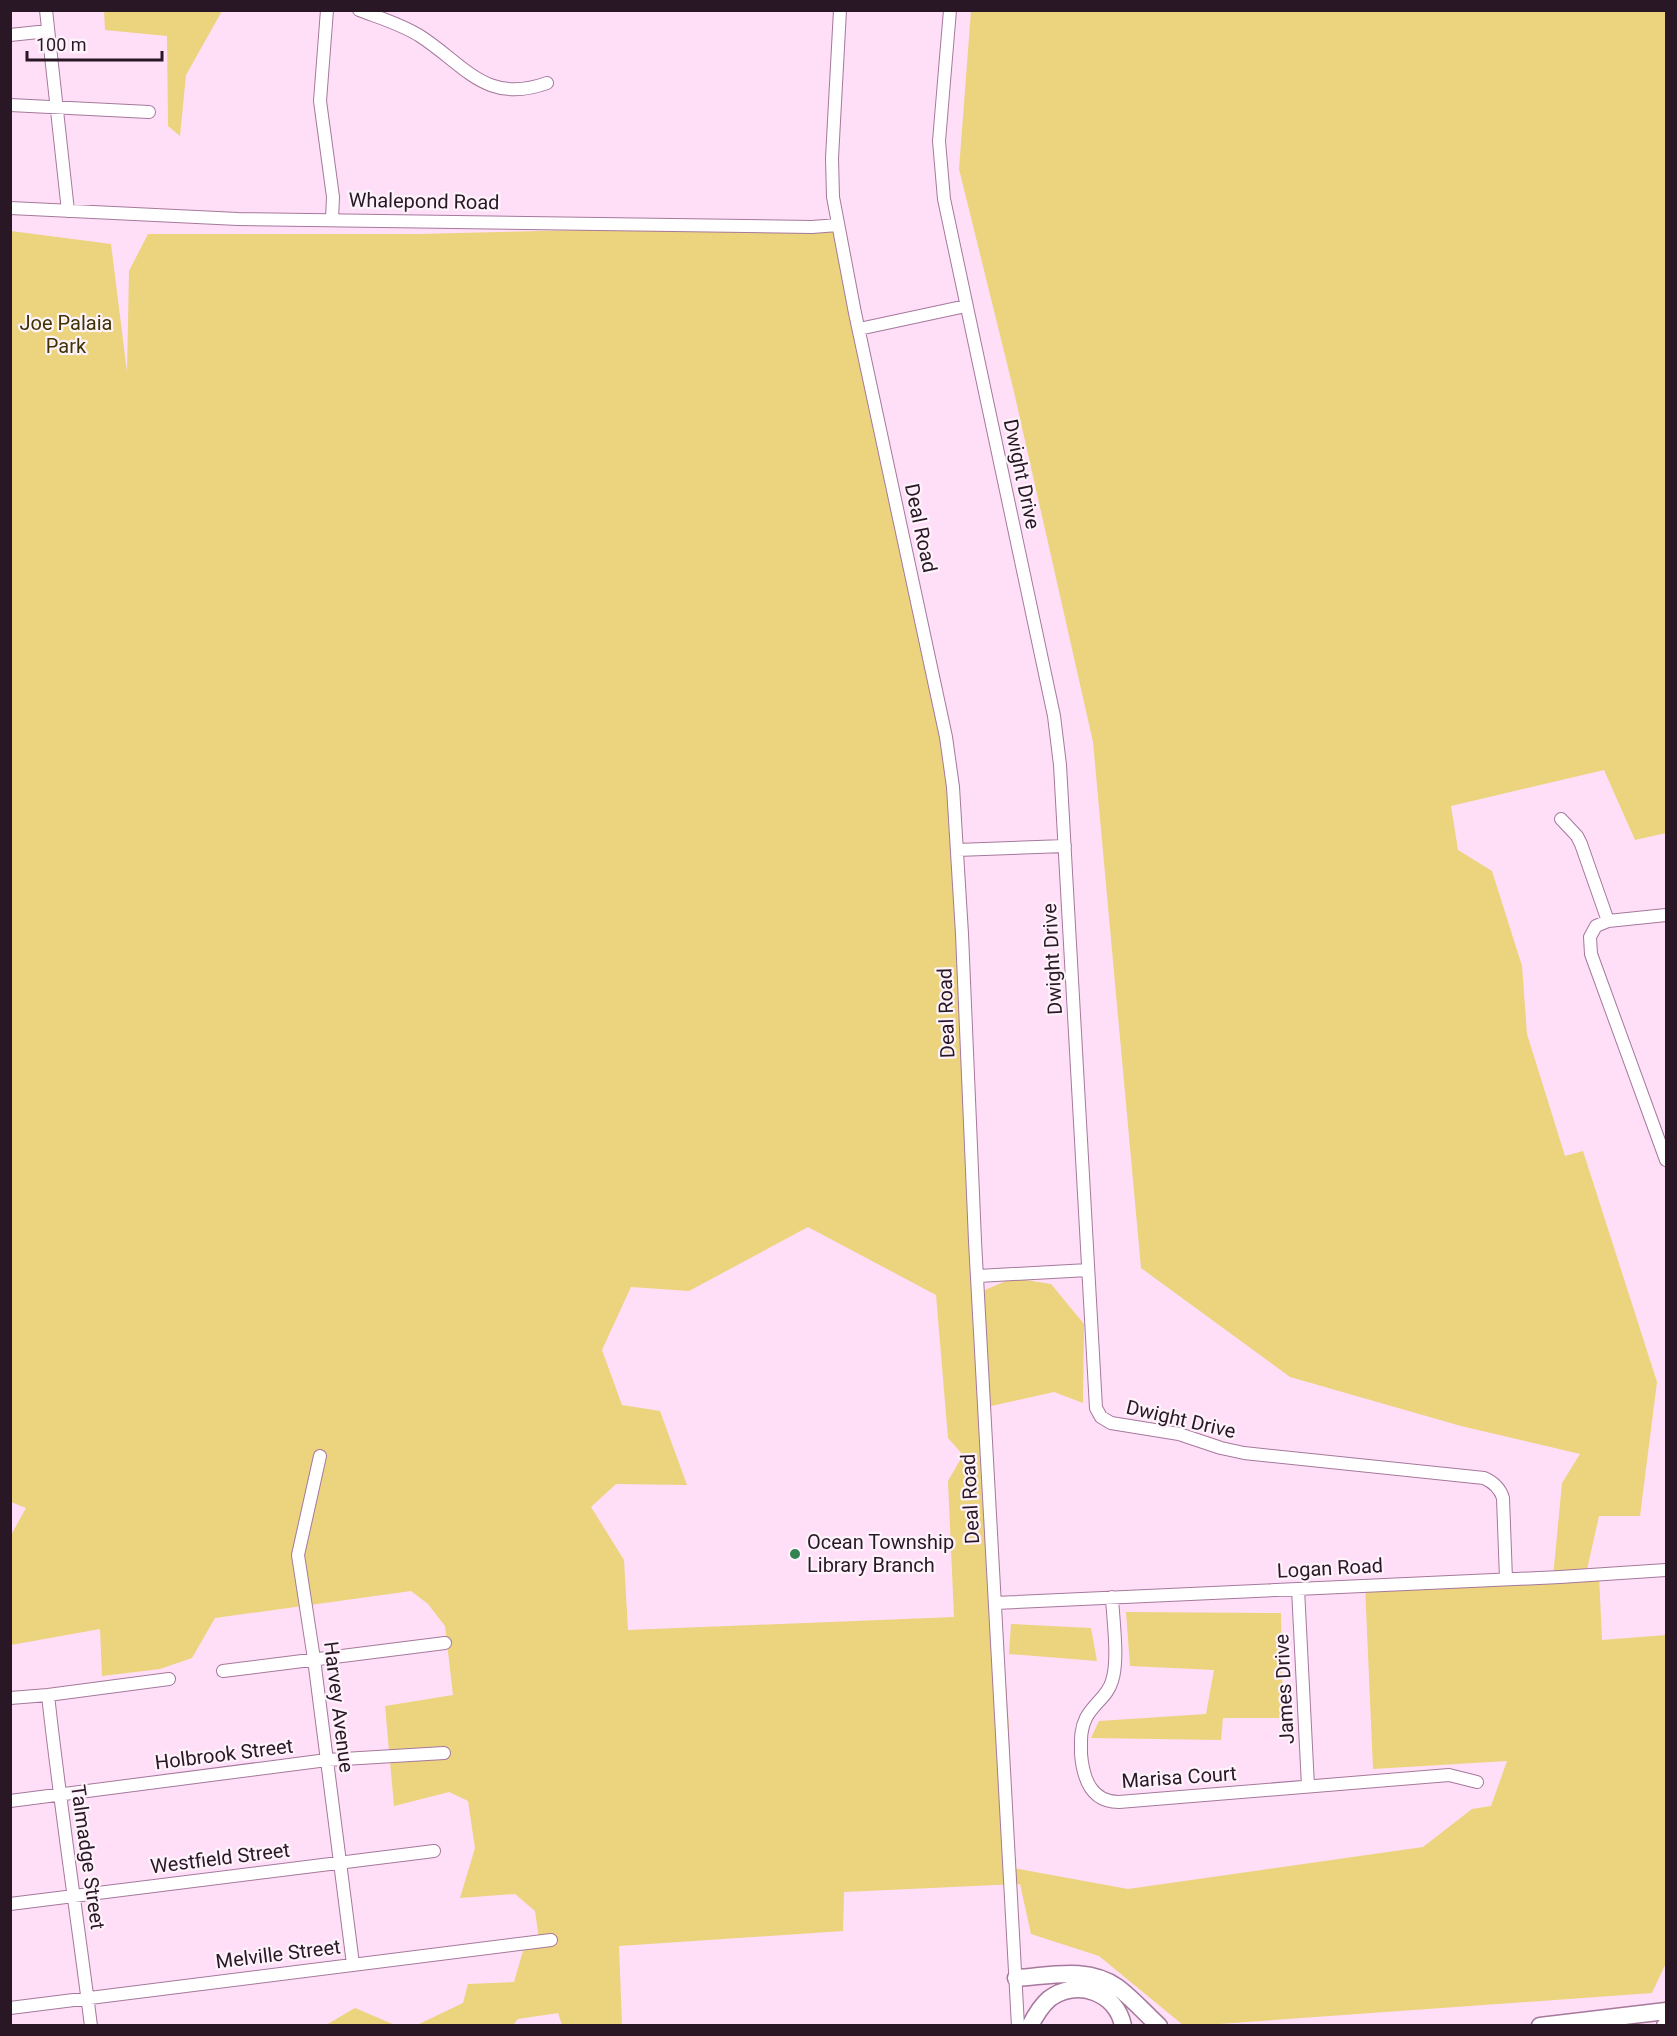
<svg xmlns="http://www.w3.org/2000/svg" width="1677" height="2036" font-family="Roboto,sans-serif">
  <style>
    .green { fill: #ecd37e; fill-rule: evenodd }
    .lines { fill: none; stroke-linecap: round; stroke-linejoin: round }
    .minor-casing { stroke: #a6789d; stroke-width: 14 }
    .major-casing { stroke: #a6789d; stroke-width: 19 }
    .minor { stroke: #fff; stroke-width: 12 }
    .major { stroke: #fff; stroke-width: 16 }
    .poi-dot { fill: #358353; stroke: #fef3fb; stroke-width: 2 }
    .labels { text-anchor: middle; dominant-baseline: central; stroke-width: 4.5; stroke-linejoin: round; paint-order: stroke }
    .street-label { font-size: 20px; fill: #291725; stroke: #fef3fb }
    .park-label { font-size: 20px; fill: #403403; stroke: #fef3fb }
    .poi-label { font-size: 20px; fill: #291725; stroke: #fef3fb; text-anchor: start }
  </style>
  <rect width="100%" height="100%" fill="#fedff7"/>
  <path class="green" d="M104 11H222L186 75 180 136 168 126 167 36 105 30Z
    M971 11H1666V833L1635 840 1604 770 1451 806 1458 850 1492 871 1522 966 1527 1034 1565 1156 1583 1151 1657 1382 1640 1516H1599L1586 1574 1599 1575 1602 1640 1666 1635V1963L1652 1993 1205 2025H1183L1099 1956 1031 1934 1020 1884 844 1892 843 1931 619 1946 622 2025H562L558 2013 518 2019 513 2025H417L463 2003 468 1984 514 1982 523 1951 540 1946 535 1911 515 1894 460 1898 475 1848 468 1801 449 1792 394 1806 385 1706 453 1695 445 1626 428 1604 411 1591 215 1618 192 1658 160 1669 102 1676 100 1629 11 1645V1535L26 1508 11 1502V231L111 244 127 372 129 271 148 234H418L838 224 949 754 980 1292 1013 1278 1051 1284 1084 1324 1083 1403 1054 1392 987 1407 1009 1728 1013 1868 1128 1889 1423 1847 1472 1809 1491 1806 1507 1761 1373 1769 1365 1585 1553 1577 1562 1483 1580 1454 1461 1426 1290 1377 1141 1268 1093 742 1014 392 959 169ZM808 1227 936 1295 948 1438 963 1455 948 1481 954 1617 628 1630 624 1560 591 1507 616 1484 687 1485 660 1411 622 1405 602 1350 631 1287 689 1291Z
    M1126 1612 1281 1613 1283 1718H1223L1221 1740 1091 1738 1099 1721 1206 1714 1214 1670 1130 1666Z
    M1011 1624 1091 1628 1097 1661 1009 1654Z
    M355 2008 395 2025H326Z"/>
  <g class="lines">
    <g class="minor-casing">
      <path id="minor" d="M46 10 68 211
        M327 10 320 101 333 197 332 219
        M359 10C380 18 401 24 420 36 465 65 486 105 547 83
        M840 10 832 158 833 197 855 313 946 737 953 787 962 934 975 1241 1018 2026
        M950 10 939 141 944 199 1054 716 1060 765 1096 1408 1101 1417 1111 1423 1179 1434 1221 1448 1244 1453 1484 1478C1493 1482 1500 1488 1503 1498L1506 1579
        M10 35 48 31
        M10 105 149 112
        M10 208 238 219 812 227 838 225
        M859 329 966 306
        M1561 819 1577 836 1581 844 1608 921
        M957 850 1065 846
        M1666 915 1608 921 1596 926 1590 937 1591 954 1666 1160
        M978 1276 1088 1270
        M320 1456 298 1555 314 1659 353 1964
        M1298 1589 1308 1786
        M1112 1597C1113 1620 1119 1660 1112 1681 1108 1696 1093 1704 1086 1718 1080 1730 1081 1741 1081 1754 1083 1778 1091 1802 1119 1802L1449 1775 1477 1782
        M995 1603 1560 1577 1666 1570
        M223 1671 445 1643
        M10 1698 48 1695
        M10 1801 327 1760 444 1753
        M10 1904 434 1851
        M10 2008 551 1940
        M91 2026C77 1915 60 1805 48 1695L169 1679"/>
    </g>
    <g class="major-casing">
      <path id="major" d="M1016 1978C1050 1976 1087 1966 1117 1987 1132 1998 1145 2013 1159 2026
        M1030 2026C1035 2016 1041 2006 1049 1999 1076 1978 1117 1992 1123 2026
        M1540 2026 1666 2011
        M1665 2026 1666 2025"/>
    </g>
    <use href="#minor" class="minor"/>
    <use href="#major" class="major"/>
  </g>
  <circle class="poi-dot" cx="795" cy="1554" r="6"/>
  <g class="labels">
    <g class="street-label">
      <text transform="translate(424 201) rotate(1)">Whalepond Road</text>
      <text transform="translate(1022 474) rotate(78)">Dwight Drive</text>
      <text transform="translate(921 528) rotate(78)">Deal Road</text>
      <text transform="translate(1052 959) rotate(-93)">Dwight Drive</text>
      <text transform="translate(946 1013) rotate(-92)">Deal Road</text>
      <text transform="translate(1181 1419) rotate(13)">Dwight Drive</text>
      <text transform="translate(970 1499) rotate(-93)">Deal Road</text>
      <text transform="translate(1330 1568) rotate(-3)">Logan Road</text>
      <text transform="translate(1284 1689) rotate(-93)">James Drive</text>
      <text transform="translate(339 1707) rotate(83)">Harvey Avenue</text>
      <text transform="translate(224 1754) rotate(-7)">Holbrook Street</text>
      <text transform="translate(1179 1777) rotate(-4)">Marisa Court</text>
      <text transform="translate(88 1857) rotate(82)">Talmadge Street</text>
      <text transform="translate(220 1858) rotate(-7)">Westfield Street</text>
      <text transform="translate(278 1954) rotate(-7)">Melville Street</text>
    </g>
    <g class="park-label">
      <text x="66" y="323">Joe Palaia<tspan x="66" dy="23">Park</tspan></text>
    </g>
    <g class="poi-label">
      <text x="807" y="1542">Ocean Township<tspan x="807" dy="23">Library Branch</tspan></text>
    </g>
  </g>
  <rect width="1677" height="2036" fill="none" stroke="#291725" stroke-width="24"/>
  <path d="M27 51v9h135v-9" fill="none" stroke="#291725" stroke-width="3"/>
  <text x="36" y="51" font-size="18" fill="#291725" stroke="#fef3fb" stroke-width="4.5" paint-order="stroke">100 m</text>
</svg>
